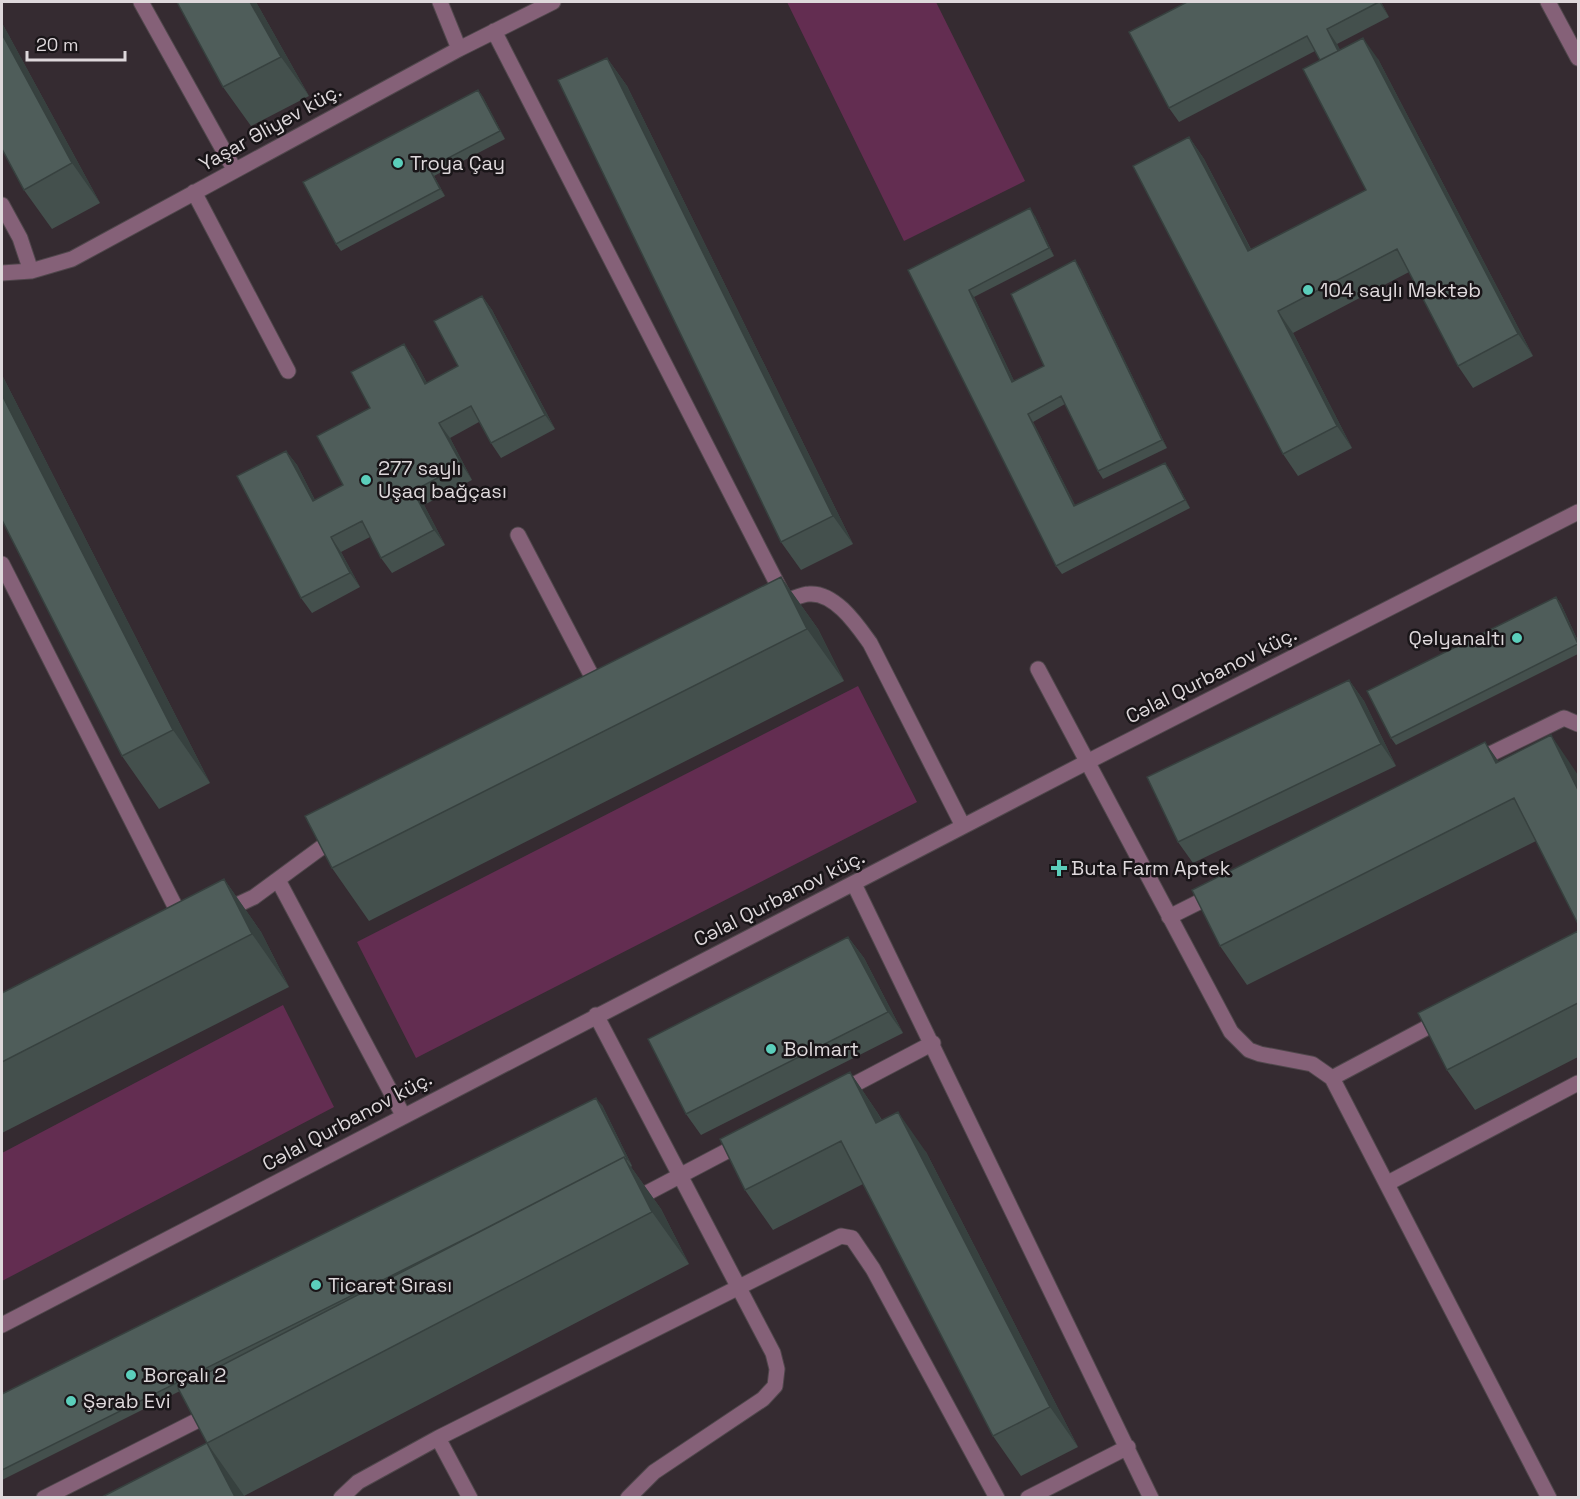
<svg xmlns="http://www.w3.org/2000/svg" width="1580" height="1499" font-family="'Space Grotesk',sans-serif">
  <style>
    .green { fill: #632d51 }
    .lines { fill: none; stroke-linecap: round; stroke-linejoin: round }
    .minor-casing { stroke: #50474c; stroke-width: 17 }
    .minor { stroke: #856178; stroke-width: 15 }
    .wall { fill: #44504d }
    .shaded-wall { fill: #37413f }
    .building { fill: #4f5d5a; stroke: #37413f; stroke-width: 1.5 }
    .poi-dot { fill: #5bcebb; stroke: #191518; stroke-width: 2 }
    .labels { text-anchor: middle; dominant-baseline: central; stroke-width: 5; stroke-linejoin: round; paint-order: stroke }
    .street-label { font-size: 20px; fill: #ded8db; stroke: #191518 }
    .poi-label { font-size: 20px; fill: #ded8db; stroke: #191518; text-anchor: start }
  </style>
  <rect width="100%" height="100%" fill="#352b31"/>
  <path class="green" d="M787 2H936L1025 181 904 241Z
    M858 686 917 802 416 1058 357 942Z
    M283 1005 334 1107 2 1281V1153Z"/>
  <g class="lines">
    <g class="minor-casing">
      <path id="minor" d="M141 2 234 169
        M440 2 459 49
        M1548 2 1578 58
        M494 31 786 601C793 599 802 594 809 594 835 592 857 625 870 643L963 826
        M194 192 288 371
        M2 205 20 238 31 271
        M2 273 31 271 72 259 459 49 553 2
        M518 535 599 690
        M2 564 183 922
        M1038 669 1231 1032 1249 1050 1260 1054 1312 1064 1332 1078 1549 1498
        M1474 762 1564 718 1578 724
        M278 880 403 1115
        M854 884 1151 1498
        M222 912 254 897 337 836
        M1169 917 1215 894
        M596 1015 773 1353 777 1369 775 1386 763 1399 654 1472 628 1498
        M1332 1078 1443 1019
        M840 1092 933 1043
        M1388 1183 1578 1083
        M630 1202 744 1142
        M2 1325 1089 761 1578 512
        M438 1438 470 1498
        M44 1498 212 1413
        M341 1498 358 1482 438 1438 841 1236 852 1238 873 1269 997 1498
        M1028 1498 1128 1447"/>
    </g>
    <use href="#minor" class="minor"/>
  </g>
  <path class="wall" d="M177 2H256L309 96 251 126 223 87Z
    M1187 2H1381L1389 17 1337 44 1340 50 1378 59 1533 356 1473 388 1458 366 1409 272 1293 333 1352 448 1298 476 1283 454 1189 137 1204 159 1251 249 1366 190 1320 60 1315 51 1179 122 1169 108Z
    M2 23 100 203 52 229 24 190Z
    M607 58 627 86 853 544 801 570 781 542Z
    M478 90 483 97 505 139 434 176 445 196 341 251 336 244Z
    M1035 216 1054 256 974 297 1014 381 1044 366 1080 268 1167 448 1103 479 1098 471 1065 404 1033 422 1075 505 1165 463 1170 470 1190 508 1062 574 1056 566 908 270Z
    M482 296 492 310 555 429 501 458 491 443 479 422 450 438 472 480 424 505 445 545 392 573 381 558 370 537 341 552 360 587 312 613 301 598 286 451 297 465 315 500 343 485 370 408 404 344 414 359 427 383 458 366Z
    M2 375 210 783 159 809 122 756Z
    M781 577 818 629 844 681 369 921 332 868Z
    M1556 597 1561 604 1578 641V654L1396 745 1391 738Z
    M1349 680 1364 701 1396 766 1193 863 1178 842Z
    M1485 742 1498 762 1536 841 1247 985 1220 946Z
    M224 879 261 932 289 987 2 1133V993Z
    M1578 931V1057L1475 1110 1447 1070Z
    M848 937 864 958 903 1033 701 1135 686 1114Z
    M850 1072 877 1112 882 1120 926 1152 1078 1447 1021 1476 993 1436 863 1184 773 1230 745 1190Z
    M602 1105 632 1166 631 1167 661 1209 689 1264 244 1496 245 1497H102L207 1443 180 1391 2 1480V1394Z"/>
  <path class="shaded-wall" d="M250 2H256L309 96 281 57Z
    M1378 2H1381L1389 17 1379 2Z
    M2 23 100 203 72 163 2 34Z
    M1327 29 1337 44 1352 73 1342 58Z
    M1363 38 1378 59 1533 356 1518 334Z
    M607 58 627 86 853 544 833 516Z
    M478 90 483 97 505 139 500 131Z
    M1189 137 1204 159 1263 273 1248 251Z
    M429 168 434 176 445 196 440 189Z
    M1030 208 1035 216 1054 256 1049 248Z
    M1075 260 1080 268 1167 448 1162 440Z
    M969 290 974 297 1018 389 1012 382Z
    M482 296 492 310 555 429 545 415Z
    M1278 311 1293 333 1352 448 1337 426Z
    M404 344 414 359 435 398 425 384Z
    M2 375 210 783 173 730 2 395Z
    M1028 414 1033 422 1079 513 1074 506Z
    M439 423 450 438 472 480 462 465Z
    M286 451 297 465 323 516 313 501Z
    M1165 463 1170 470 1190 508 1185 500Z
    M413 491 424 505 445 545 434 530Z
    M331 537 341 552 360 587 350 573Z
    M781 577 818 629 844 681 807 629Z
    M1556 597 1561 604 1578 641V644Z
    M1349 680 1364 701 1396 766 1381 744Z
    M1551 735 1578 775V790Z
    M1485 742 1513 782 1496 763Z
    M224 879 261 932 289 987 252 934Z
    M848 937 864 958 903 1033 888 1012Z
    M850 1072 877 1112 904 1163 876 1123Z
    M596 1098 602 1105 632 1166 627 1159Z
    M898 1112 926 1152 1078 1447 1050 1407Z
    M624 1157 661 1209 689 1264 652 1212Z
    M207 1443 245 1497H235Z"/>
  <path class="building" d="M177 2H250L281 57 223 87Z
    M1187 2H1379L1327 29 1338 51 1320 60 1307 36 1169 108 1129 32Z
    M2 34 72 163 24 190 2 149Z
    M1363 38 1518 334 1458 366 1397 249 1278 311 1337 426 1283 454 1133 166 1189 137 1248 251 1366 190 1303 69Z
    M607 58 833 516 781 542 558 80Z
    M478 90 500 131 429 168 440 189 336 244 303 182Z
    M1030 208 1049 248 969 290 1012 382 1044 366 1011 294 1075 260 1162 440 1098 471 1061 396 1028 414 1074 506 1165 463 1185 500 1056 566 908 270Z
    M482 296 545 415 491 443 471 406 439 423 462 465 413 491 434 530 381 558 362 521 331 537 350 573 301 598 237 476 286 451 313 501 343 485 317 436 370 408 351 372 404 344 425 384 458 366 434 321Z
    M2 395 173 730 122 756 2 520Z
    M781 577 807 629 332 868 305 816Z
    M1556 597 1578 644 1391 738 1367 691Z
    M1349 680 1381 744 1178 842 1147 777Z
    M1551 735 1578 790V924L1514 798 1220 946 1192 890 1485 742 1496 763Z
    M224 879 252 934 2 1062V993Z
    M1578 931V1003L1447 1070 1418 1013Z
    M848 937 888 1012 686 1114 648 1039Z
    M850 1072 876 1123 898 1112 1050 1407 993 1436 841 1141 745 1190 720 1139Z
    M596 1098 627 1159H625L624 1157 475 1234 2 1470V1394Z
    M624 1157 652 1212 207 1443 235 1497H102L207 1443 178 1388Z"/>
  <g class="poi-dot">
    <circle cx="398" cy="163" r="6"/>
    <circle cx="1308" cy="290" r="6"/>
    <circle cx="366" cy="480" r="6"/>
    <circle cx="1517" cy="638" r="6"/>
    <path d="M1056 859h6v6h6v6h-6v6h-6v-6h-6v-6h6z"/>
    <circle cx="771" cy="1049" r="6"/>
    <circle cx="316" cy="1285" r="6"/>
    <circle cx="131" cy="1375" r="6"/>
    <circle cx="71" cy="1401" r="6"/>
  </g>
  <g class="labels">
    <g class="street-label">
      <text transform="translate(270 127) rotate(-29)">Yaşar Əliyev küç.</text>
      <text transform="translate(1211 675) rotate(-27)">Cəlal Qurbanov küç.</text>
      <text transform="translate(779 898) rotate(-27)">Cəlal Qurbanov küç.</text>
      <text transform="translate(347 1121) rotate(-28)">Cəlal Qurbanov küç.</text>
    </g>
    <g class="poi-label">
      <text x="410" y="163">Troya Çay</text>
      <text x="1320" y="290">104 saylı Məktəb</text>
      <text x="378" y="468">277 saylı<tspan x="378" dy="23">Uşaq bağçası</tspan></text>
      <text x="1505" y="638" text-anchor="end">Qəlyanaltı</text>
      <text x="1071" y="868">Buta Farm Aptek</text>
      <text x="783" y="1049">Bolmart</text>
      <text x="328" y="1285">Ticarət Sırası</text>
      <text x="143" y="1375">Borçalı 2</text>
      <text x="83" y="1401">Şərab Evi</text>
    </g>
  </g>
  <rect width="1580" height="1499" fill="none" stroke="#ded8db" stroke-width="6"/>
  <path d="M27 51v9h98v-9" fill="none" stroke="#ded8db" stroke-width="3"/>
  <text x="36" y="51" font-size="18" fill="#ded8db" stroke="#191518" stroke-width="4.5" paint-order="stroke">20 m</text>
</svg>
